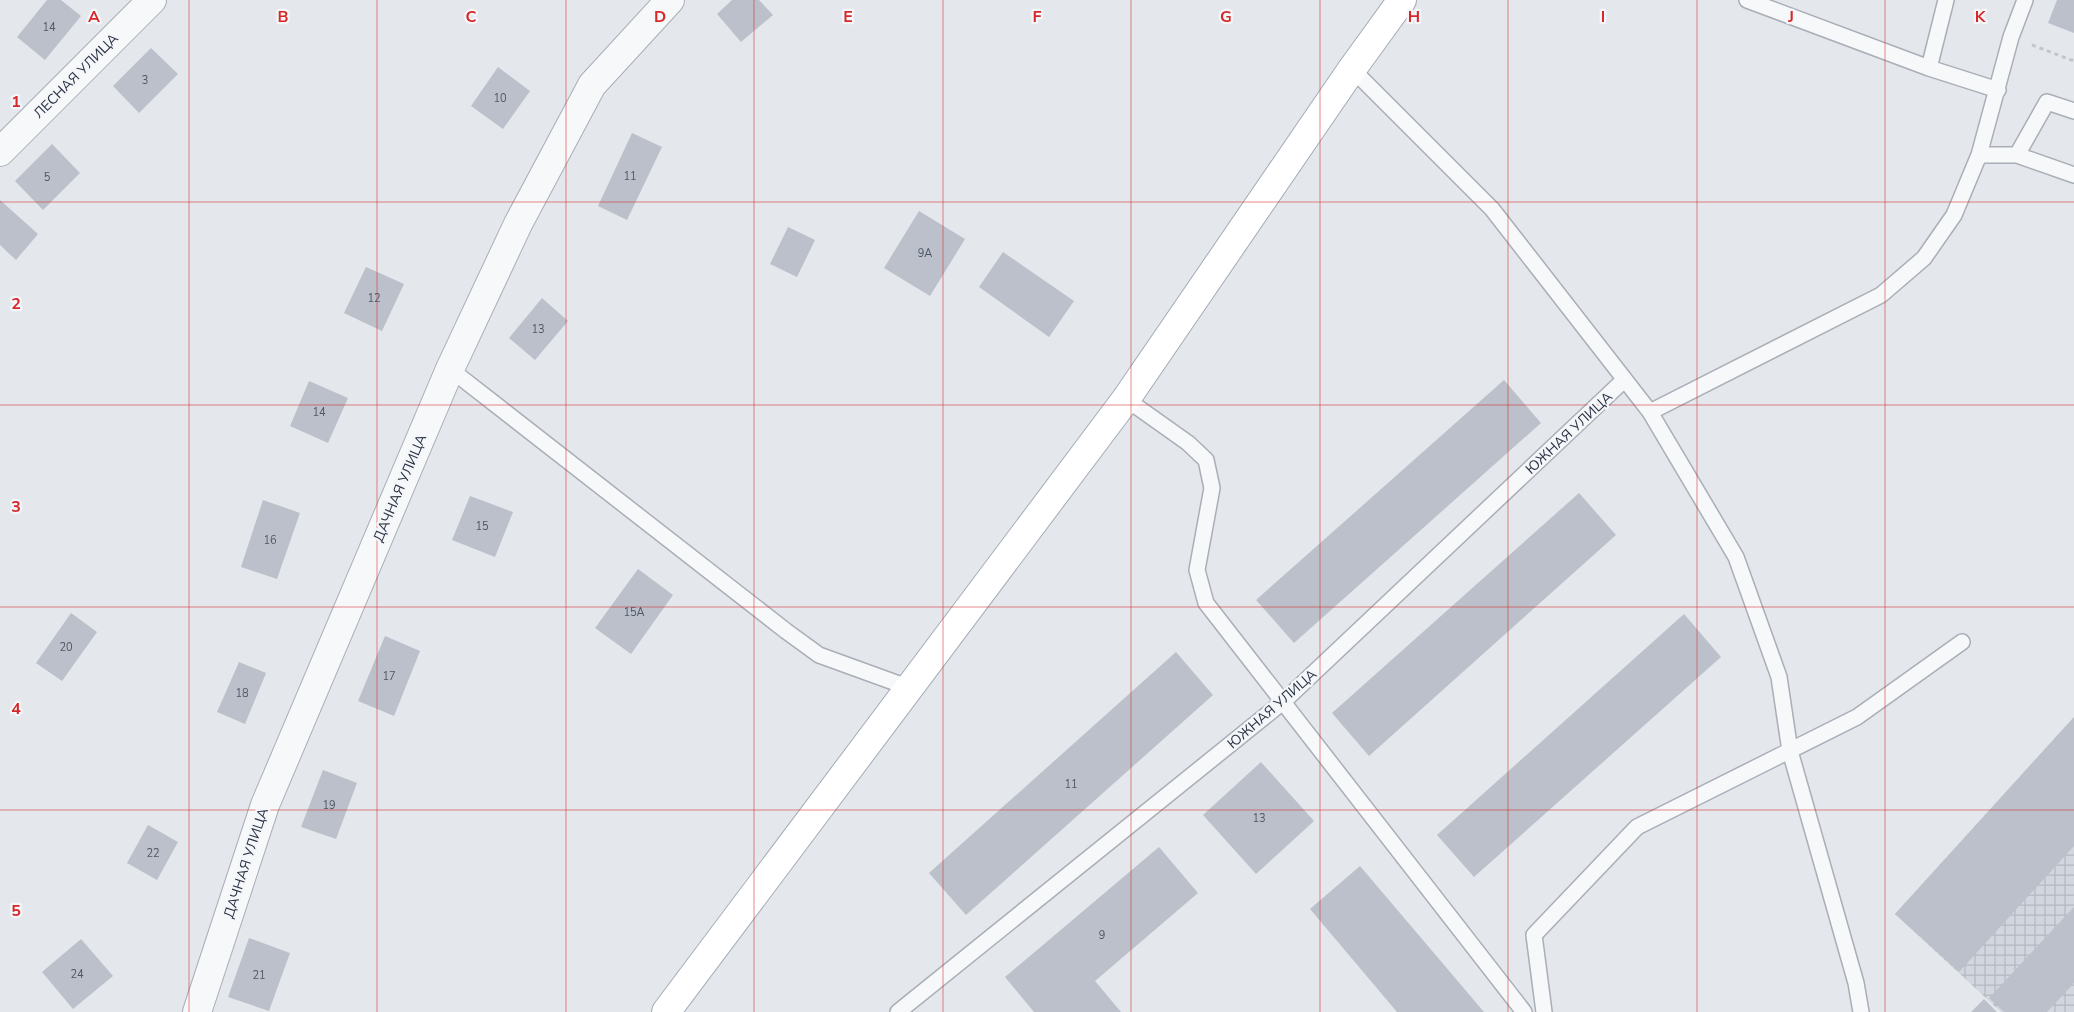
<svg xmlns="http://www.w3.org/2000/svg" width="2074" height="1012" font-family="'Nunito Sans',sans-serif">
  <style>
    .industrial { fill: url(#industrial-grid) }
    .building { fill: #bbc0ca }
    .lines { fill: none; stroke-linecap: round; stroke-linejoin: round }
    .lane-casing { stroke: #a9aeb7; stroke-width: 18 }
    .street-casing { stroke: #a9aeb7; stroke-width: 30 }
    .primary-casing { stroke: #a3abb8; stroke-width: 30 }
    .path { stroke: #c2c5cb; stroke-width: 3; stroke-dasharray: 4 4; stroke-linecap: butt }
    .lane { stroke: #f7f8fa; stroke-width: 15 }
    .street { stroke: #f7f8fa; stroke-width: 28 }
    .primary { stroke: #fff; stroke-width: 28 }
    .grid { fill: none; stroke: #d62828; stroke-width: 1; stroke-opacity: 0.55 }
    .labels { text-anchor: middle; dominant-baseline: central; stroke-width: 4.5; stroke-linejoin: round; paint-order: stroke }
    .number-label { font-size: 11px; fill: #4f5766 }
    .street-label { font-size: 14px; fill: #2b3445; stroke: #f4f6f9 }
    .grid-label { font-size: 16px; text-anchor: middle; font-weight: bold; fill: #d62828; stroke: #f4f6f9; stroke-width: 4.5; stroke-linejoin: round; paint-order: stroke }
  </style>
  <defs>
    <pattern id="industrial-grid" width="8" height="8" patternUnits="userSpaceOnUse" patternTransform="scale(1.25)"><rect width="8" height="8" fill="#d2d6de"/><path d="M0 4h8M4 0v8" fill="none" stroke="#b4b8c0"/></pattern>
  </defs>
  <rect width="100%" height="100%" fill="#e4e7ec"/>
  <path class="industrial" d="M2074 717V1012H2001L1895 914Z"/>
  <path class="building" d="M47 0H61L81 16 45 60 17 37Z
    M732 0H759L773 15 741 42 717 14Z
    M2057 0H2074V33L2048 23Z
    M151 48 178 74 139 113 113 86Z
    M498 67 530 91 503 129 471 106Z
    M632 133 662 147 627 220 598 206Z
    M52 144 80 173 43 210 15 181Z
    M0 200 38 234 16 260 0 245Z
    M919 211 965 239 930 296 884 268Z
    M788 227 815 240 797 277 770 264Z
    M1003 252 1074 301 1049 337 979 287Z
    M366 267 404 284 382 331 344 313Z
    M542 298 568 321 535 360 509 338Z
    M1504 380 1541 423 1294 643 1256 600Z
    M309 381 348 398 328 443 290 426Z
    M1579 493 1616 535 1369 756 1332 713Z
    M470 496 513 512 495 557 452 540Z
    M263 500 300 513 277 579 241 567Z
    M638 569 673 595 631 654 595 628Z
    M71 613 97 632 62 681 36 663Z
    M1684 614 1721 657 1474 877 1437 835Z
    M385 636 420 651 394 716 358 701Z
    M1176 652 1213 695 966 915 929 873Z
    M239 662 266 673 245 724 217 712Z
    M2074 717V846L1959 972 1895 914Z
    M1261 762 1314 821 1256 874 1203 815Z
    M323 770 357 783 336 839 301 827Z
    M148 825 178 842 157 880 127 863Z
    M1159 847 1198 893 1095 981 1121 1012H1034L1005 977Z
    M1360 866 1484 1012H1397L1310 909Z
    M2074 907V983L2047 1012H2004L1989 998Z
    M249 938 290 953 269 1011 228 997Z
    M81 939 113 976 73 1009 42 972Z
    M1984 999 1997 1012H1971Z"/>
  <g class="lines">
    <g class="lane-casing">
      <path id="lane" d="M1747 0 1929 68 1998 90
        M1929 68 1946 0
        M1352 69 1492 209 1650 412 1736 557 1779 677 1790 751 1856 983 1861 1012
        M1979 155H2017L2074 175
        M2017 155 2047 102 2074 111
        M450 369 786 631 819 655 910 688
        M1126 399 1188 443 1206 460 1212 488 1197 570 1206 603 1524 1012
        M1650 412 1881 295 1924 258 1954 215 1979 155 2011 37 2025 0
        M898 1012 1284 701 1624 380
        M1544 1012 1534 935 1637 827 1857 717 1962 642"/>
    </g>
    <g class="street-casing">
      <path id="street" d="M0 152 152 0
        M197 1012 265 805 450 369 518 224 592 85 670 0"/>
    </g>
    <g class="primary-casing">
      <path id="primary" d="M666 1012 1126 399 1352 69 1402 0"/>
    </g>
    <path class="path" d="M2032 45 2074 61"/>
    <use href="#lane" class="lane"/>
    <use href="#street" class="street"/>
    <use href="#primary" class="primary"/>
  </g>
  <path class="grid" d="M189 0V1012M377 0V1012M566 0V1012M754 0V1012M943 0V1012M1131 0V1012M1320 0V1012M1508 0V1012M1697 0V1012M1885 0V1012M0 202H2074M0 405H2074M0 607H2074M0 810H2074"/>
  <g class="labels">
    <g class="number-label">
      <text x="49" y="27">14</text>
      <text x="145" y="80">3</text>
      <text x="500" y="98">10</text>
      <text x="630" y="176">11</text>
      <text x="47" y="177">5</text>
      <text x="925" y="253">9А</text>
      <text x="374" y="298">12</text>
      <text x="538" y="329">13</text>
      <text x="319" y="412">14</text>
      <text x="482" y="526">15</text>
      <text x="270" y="540">16</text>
      <text x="634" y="612">15А</text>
      <text x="66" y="647">20</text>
      <text x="389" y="676">17</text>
      <text x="242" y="693">18</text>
      <text x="1071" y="784">11</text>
      <text x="329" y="805">19</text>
      <text x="1259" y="818">13</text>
      <text x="153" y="853">22</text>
      <text x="1102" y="935">9</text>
      <text x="77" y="974">24</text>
      <text x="259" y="975">21</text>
    </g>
    <g class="street-label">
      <text transform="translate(76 76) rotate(-45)">ЛЕСНАЯ УЛИЦА</text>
      <text transform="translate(1569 433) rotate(-43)">ЮЖНАЯ УЛИЦА</text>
      <text transform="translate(400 488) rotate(-67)">ДАЧНАЯ УЛИЦА</text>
      <text transform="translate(1272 709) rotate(-41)">ЮЖНАЯ УЛИЦА</text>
      <text transform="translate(246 863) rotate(-72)">ДАЧНАЯ УЛИЦА</text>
    </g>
  </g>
  <g class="grid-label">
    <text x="94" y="22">A</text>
    <text x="283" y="22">B</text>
    <text x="471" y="22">C</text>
    <text x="660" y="22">D</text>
    <text x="848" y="22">E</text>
    <text x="1037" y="22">F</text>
    <text x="1226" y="22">G</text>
    <text x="1414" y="22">H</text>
    <text x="1603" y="22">I</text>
    <text x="1791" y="22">J</text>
    <text x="1980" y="22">K</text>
    <text x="16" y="107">1</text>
    <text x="16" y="309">2</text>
    <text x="16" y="512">3</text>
    <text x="16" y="714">4</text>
    <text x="16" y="916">5</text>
  </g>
</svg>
